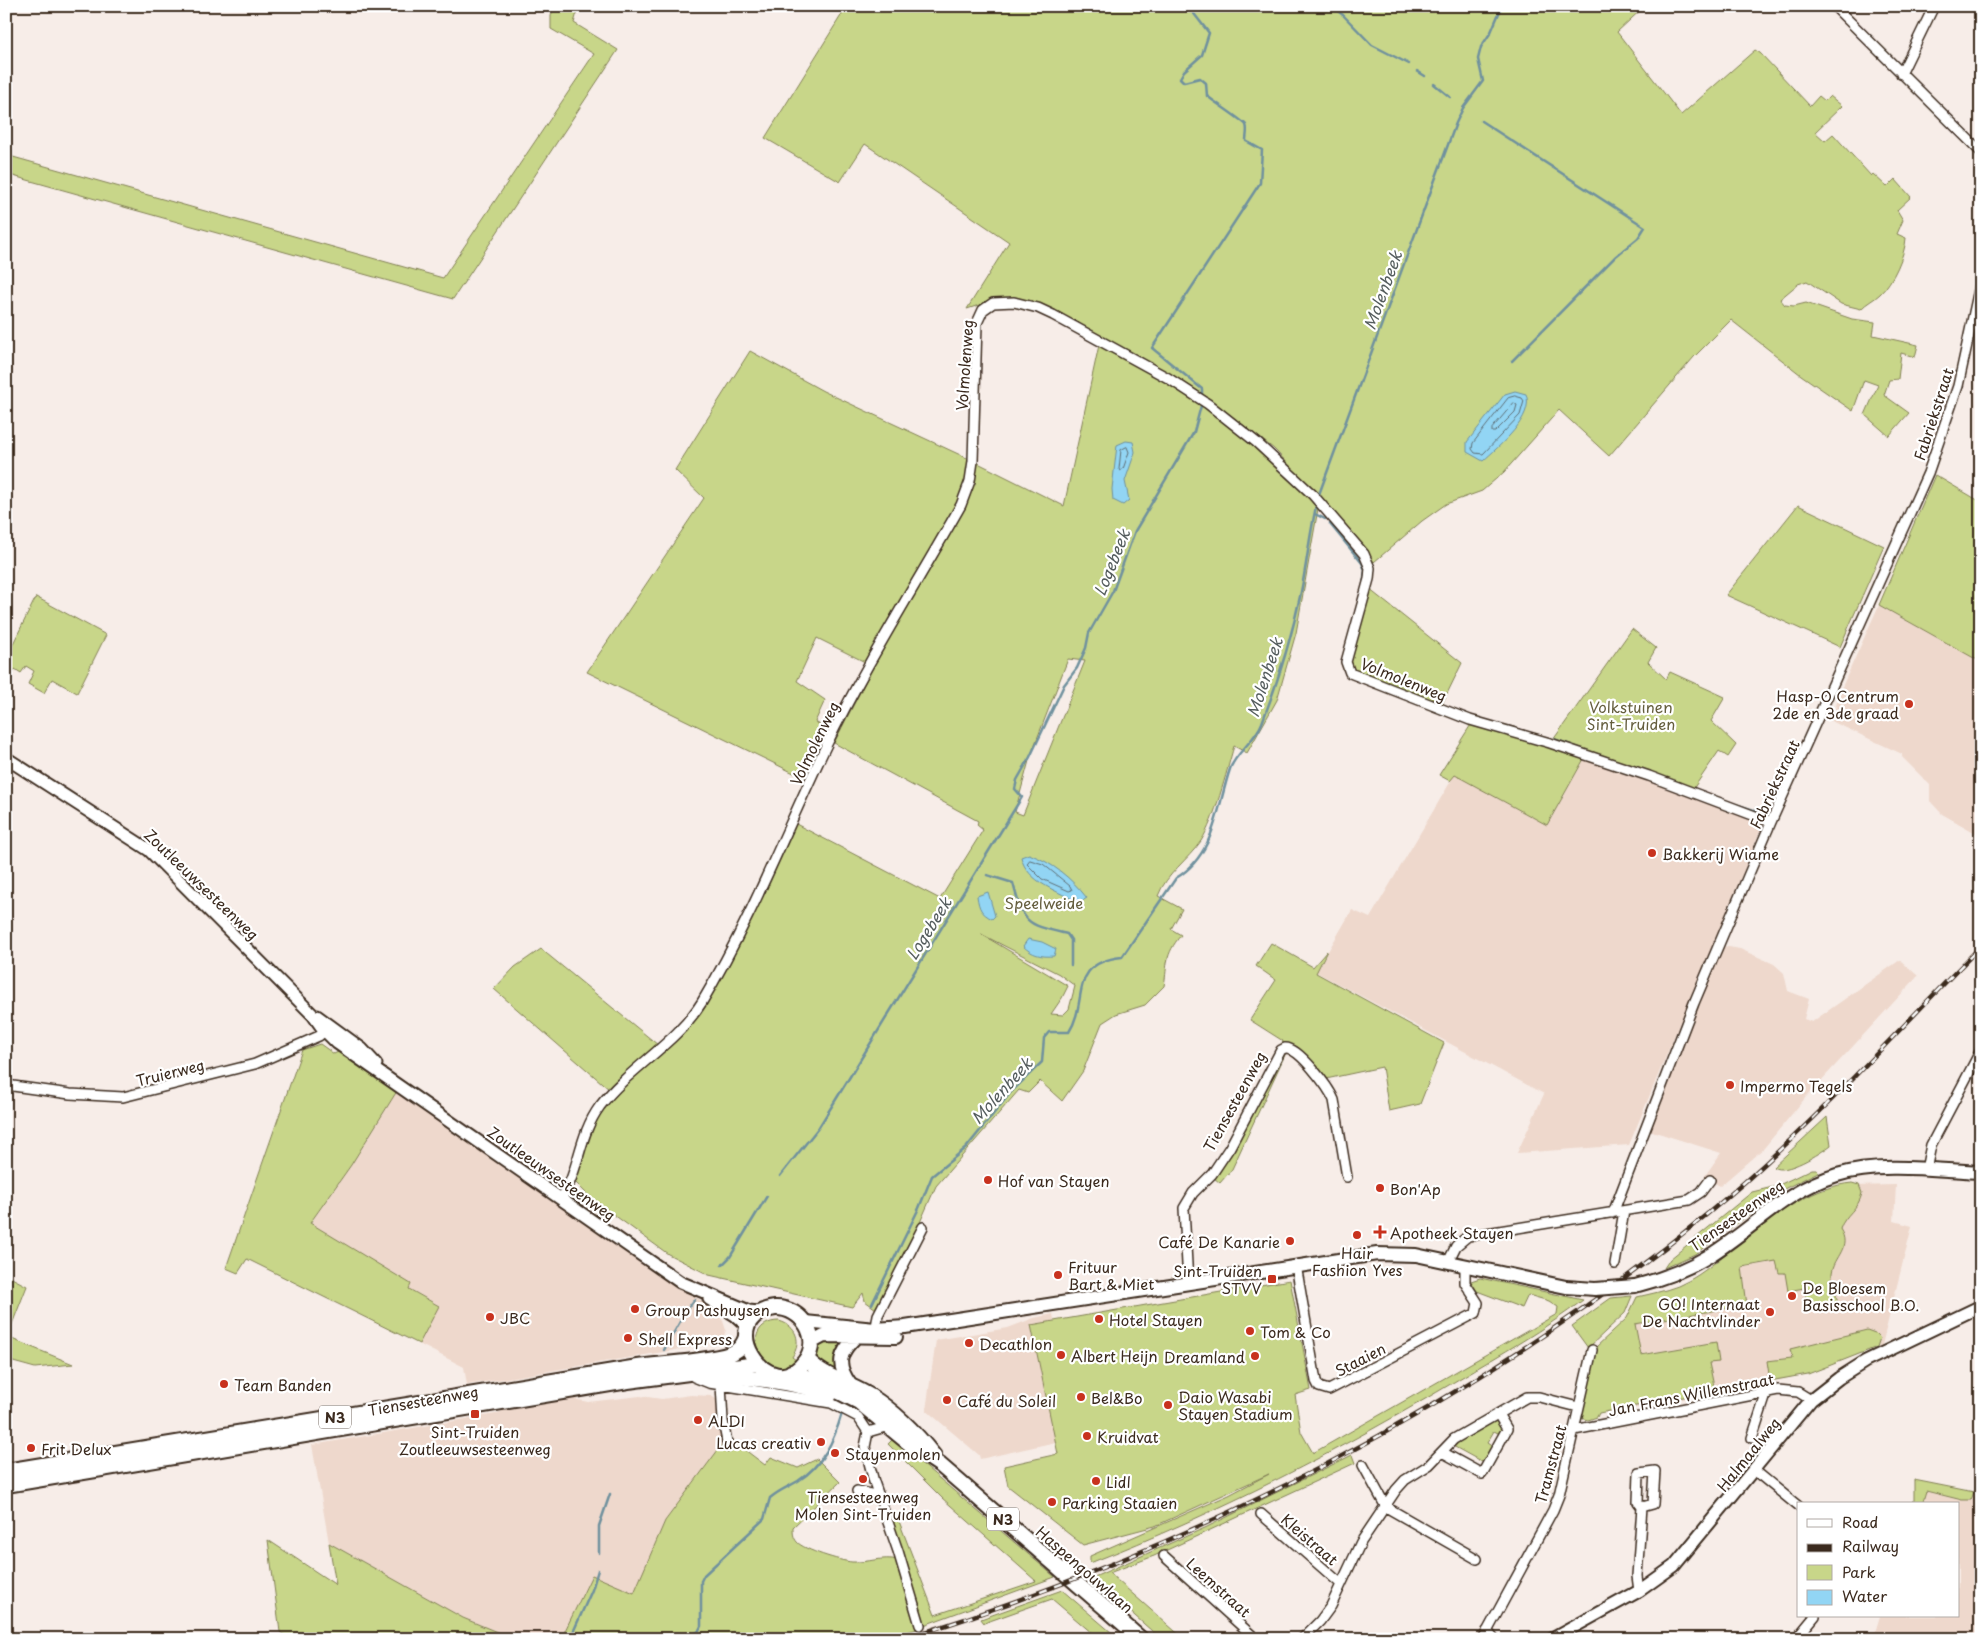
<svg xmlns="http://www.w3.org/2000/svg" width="1987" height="1645" font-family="'Playpen Sans',sans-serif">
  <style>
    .built { fill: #eed8cc }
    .green { fill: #c8d689; stroke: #828054; fill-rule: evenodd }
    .water { fill: #92d5f4; stroke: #6f919e }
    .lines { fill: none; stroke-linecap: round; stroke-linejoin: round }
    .shore { stroke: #5e6e74; stroke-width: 1 }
    .stream { stroke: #6f919e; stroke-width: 2.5 }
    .minor-tunnel { stroke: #d1c6c0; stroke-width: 9; stroke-dasharray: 9 4.5; stroke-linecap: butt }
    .minor-casing { stroke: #3b2a1e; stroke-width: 12 }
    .tertiary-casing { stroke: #3b2a1e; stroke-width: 15 }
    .secondary-casing { stroke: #3b2a1e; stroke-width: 16 }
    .primary-casing { stroke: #3b2a1e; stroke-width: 18 }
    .minor { stroke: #fff; stroke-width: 9 }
    .tertiary { stroke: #fff; stroke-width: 11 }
    .secondary { stroke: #fff; stroke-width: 12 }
    .primary { stroke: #fff; stroke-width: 14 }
    .rail-casing { stroke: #3b2a1e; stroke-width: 4.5 }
    .rail { stroke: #fff; stroke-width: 2.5; stroke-dasharray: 8; stroke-linecap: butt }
    .secondary-bridge-casing { stroke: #3b2a1e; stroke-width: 16; stroke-linecap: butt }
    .secondary-bridge { stroke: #fff; stroke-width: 12 }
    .poi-dot { fill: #c8321e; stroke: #fff; stroke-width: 2 }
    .labels { text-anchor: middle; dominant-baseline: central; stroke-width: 4.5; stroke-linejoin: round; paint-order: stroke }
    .shield { fill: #fff; stroke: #766a62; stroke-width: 1 }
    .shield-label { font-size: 14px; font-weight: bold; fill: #3b2a1e }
    .street-label { font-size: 15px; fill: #3b2a1e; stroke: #fff }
    .poi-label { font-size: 15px; fill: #3b2a1e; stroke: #fff; text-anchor: start }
    .park-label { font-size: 15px; fill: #655e3e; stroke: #fff }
    .water-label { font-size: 16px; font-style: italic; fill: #555d5e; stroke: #fff }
  </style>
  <rect width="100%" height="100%" fill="#f7ede8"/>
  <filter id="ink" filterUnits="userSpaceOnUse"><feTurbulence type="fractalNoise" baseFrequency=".02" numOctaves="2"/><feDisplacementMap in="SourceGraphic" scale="10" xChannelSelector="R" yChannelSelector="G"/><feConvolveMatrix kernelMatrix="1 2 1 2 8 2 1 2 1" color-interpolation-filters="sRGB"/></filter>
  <g filter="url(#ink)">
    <path class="built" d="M1879 605 1981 662V836L1942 814 1930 801V785L1902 757V754L1831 721 1842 687Z
      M1585 757 1761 823V829L1629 1145 1517 1153 1544 1094 1316 972 1352 910 1370 918 1455 774 1547 825Z
      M1723 946 1740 949 1774 964 1784 973 1788 991 1809 999 1804 1019 1812 1022 1900 960 1918 976 1806 1097 1764 1148 1720 1186 1704 1177 1721 1153 1649 1130Z
      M397 1091 710 1307 723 1321 726 1330 723 1338 717 1343 467 1385 464 1367 419 1344 438 1305 409 1289 411 1284 310 1224 351 1165Z
      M1896 1185 1894 1221 1912 1226 1882 1345 1808 1374 1606 1414 1601 1390 1598 1347 1851 1186Z
      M1053 1314 1074 1438 980 1459 979 1455 926 1410 936 1340 1008 1328 1034 1318Z
      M691 1395 711 1396 716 1399 724 1442 665 1521 634 1594 592 1575 561 1639H514L463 1618 329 1543 312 1445 495 1414 510 1408 574 1399 588 1402 640 1396 662 1399Z
      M1981 1462V1639H1873L1880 1616H1958V1504H1922L1926 1491 1962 1500H1971Z"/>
    <path class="green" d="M554 6H579L574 23 618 50 453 299 6 174V155L443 278 594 54 551 29V16Z
      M847 6H1645L1617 32 1681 115 1755 50 1760 53 1810 106 1819 96 1825 101 1830 96 1842 106 1815 132 1825 141 1833 134 1871 176 1873 174 1887 187 1895 179 1911 197 1897 210 1903 220 1897 234 1906 238C1905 255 1893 282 1880 294 1874 300 1866 303 1861 309L1841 304 1807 281 1798 284 1780 299 1785 305 1794 306 1806 303 1852 319 1875 322 1873 335 1918 345 1915 357 1901 353 1898 379 1889 380 1884 395 1909 413 1889 436 1865 415 1878 385 1864 380 1853 411 1801 375 1731 320 1694 357 1609 456 1559 410 1504 472 1482 491 1446 504 1422 521 1374 562 1329 507 1274 449 1210 399 1182 381 1040 304 1001 298 967 309 1009 242 865 144 840 182 765 138Z
      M1099 345C1132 363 1168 380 1200 400 1240 426 1287 474 1318 509L1296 633 1277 700 1247 753 1234 746C1226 773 1215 819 1201 841 1188 860 1166 874 1158 896L1182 909 1171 929 1181 935C1164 956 1168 963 1164 986L1145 1005 1116 1014 1102 1023 1083 1071 1062 1101 1040 1081 1028 1093 1019 1090 936 1186 903 1261 879 1307 876 1309 865 1301 863 1293 852 1307 709 1275 668 1254 592 1199 574 1181 588 1133 608 1100 662 1049 687 1029 700 1010 794 823 940 899 983 830 977 825 978 821 834 743 879 655 962 513 970 494 976 462 1064 506ZM1068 659 1085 661 1023 815 1015 812 1030 757ZM981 934 1059 974 1075 986 1069 1009 1063 1015 1051 1014 1062 998 1068 986Z
      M750 351 823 391 969 459 964 491 867 663 817 638 797 681 825 700 815 722 828 729 804 778 587 672 704 498 675 470Z
      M1935 475 1981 502V662L1879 605Z
      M1798 505 1884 546 1840 647 1726 595Z
      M1369 589 1462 663 1441 706 1356 671 1350 666V660Z
      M36 597 106 635 77 693 52 679 44 693 28 684 34 671 26 666 21 673 15 669 12 675 6 672V658Z
      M1632 629 1656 648 1648 662 1666 679 1670 672 1725 697 1711 721 1736 745 1728 757 1719 751 1693 789 1553 740Z
      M1472 723 1585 757 1547 825 1455 775 1450 781 1439 775Z
      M1271 943 1313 967 1327 951 1316 973 1444 1043 1420 1104 1389 1111 1382 1067 1326 1079 1298 1047 1290 1044 1232 1169 1220 1183 1214 1178 1231 1150 1283 1041 1250 1020 1276 980 1256 966Z
      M541 949 658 1045 610 1090 494 989 515 967Z
      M320 1044 334 1054 342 1050 397 1091 351 1165 310 1223 411 1284 409 1289 439 1306 419 1344 247 1259 238 1273 226 1268 302 1050Z
      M1827 1117 1831 1145C1821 1153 1785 1176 1773 1167Z
      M1812 1169H1817L1818 1172 1784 1189 1695 1254 1664 1268 1670 1259 1752 1192 1777 1186Z
      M1852 1183 1859 1185 1862 1193C1859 1209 1845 1214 1840 1229 1852 1248 1834 1256 1832 1273 1831 1282 1837 1295 1838 1304L1808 1309 1804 1288 1788 1291 1785 1273H1779L1776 1261 1742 1267 1747 1305 1635 1324 1641 1355 1716 1342 1719 1362 1709 1363 1715 1391 1599 1413 1597 1417 1588 1420 1580 1418 1596 1347 1627 1318 1637 1297C1650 1294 1665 1291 1678 1286 1706 1274 1728 1250 1753 1232 1780 1211 1817 1186 1852 1183Z
      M6 1275 27 1286 7 1337 73 1364 35 1368 6 1360Z
      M1480 1278 1583 1300C1544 1330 1501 1354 1459 1379 1341 1450 1218 1513 1090 1563V1556L1229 1495 1269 1474 1155 1526 1083 1545 1008 1486 1004 1466 1058 1454 1031 1325 1290 1280 1311 1390 1295 1395 1301 1432 1313 1453 1557 1314 1558 1307 1549 1301 1528 1295 1522 1308 1477 1291 1471 1281Z
      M1632 1296 1625 1313 1588 1348 1572 1326 1611 1298Z
      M779 1321C797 1326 802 1342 792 1357L797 1361C757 1387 738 1321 779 1321Z
      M1867 1330 1875 1333 1880 1338 1877 1347 1808 1374 1770 1381 1767 1361 1792 1358 1790 1349Z
      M848 1339 837 1372C826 1366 815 1363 814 1350L823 1341Z
      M1491 1420 1499 1421 1504 1428 1500 1434 1494 1431 1487 1443 1493 1447 1484 1463 1453 1446 1455 1441Z
      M893 1439 1055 1577 924 1625 890 1519 897 1516 935 1615 1036 1581 942 1498 888 1444Z
      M732 1440 765 1465 771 1457 798 1468 817 1459 840 1482 793 1527C793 1533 793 1537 797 1542 804 1550 840 1561 852 1562 868 1563 882 1556 898 1560L917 1629 883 1639H561L592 1575 634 1593 665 1521 724 1442Z
      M1352 1455 1355 1463 1154 1556 1109 1573 1184 1639H1161L1092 1578 1207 1527Z
      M1914 1480 1974 1492 1971 1500H1962L1926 1491 1922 1504H1914Z
      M268 1540 336 1585 329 1543 463 1618 514 1639H290L280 1632Z
      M1062 1590 1119 1639H1099L1052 1599 984 1623 981 1619Z"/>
    <path class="water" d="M1515 391 1526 394C1535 417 1499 446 1483 461L1467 452V442L1505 394Z
      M1126 441 1133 442 1135 452 1125 481 1129 500 1123 505 1113 500 1112 489 1117 445Z
      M1029 854C1053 863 1071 878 1087 898L1079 903C1059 891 1027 883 1021 857Z
      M988 892 995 916 992 919C981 913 979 909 977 896Z
      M1028 939 1042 942 1056 949 1054 956C1041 957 1032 955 1023 946Z"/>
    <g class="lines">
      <path class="shore" d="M1515 396 1522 398 1524 401 1520 415 1483 454 1475 453 1472 449 1473 443 1508 398Z
        M1514 403 1517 405 1515 412 1495 432H1492V429Z
        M1127 447 1129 452 1123 469 1120 471 1119 469 1121 450Z
        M1030 860 1043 864 1070 886 1072 890 1069 891 1042 879 1027 864Z"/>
      <path class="stream" d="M1188 6 1209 33 1202 55 1184 71 1180 78 1184 82 1200 78 1206 83 1207 96C1213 101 1245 122 1246 125 1248 129 1246 136 1246 141L1262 150 1260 183 1152 348 1202 389V397
        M1331 6 1343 15 1372 45 1409 64
        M1417 71 1425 76
        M1434 84 1450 97
        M1481 121 1645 227 1638 238 1616 256 1512 361
        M1318 497 1456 123 1463 108 1483 81 1478 59 1481 47 1491 32 1502 6
        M1315 514 1325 519
        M1330 524 1362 563 1365 570 1363 585
        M1554 739 1590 752
        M1732 803 1763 813
        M987 875 1013 883C1024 925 1026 924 1067 934L1071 940V965
        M780 1176 819 1127 1022 797 1015 789 1017 780 1030 757 1064 685 1077 668 1086 648 1089 633 1113 591 1135 531 1194 432 1202 402
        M722 1265 730 1257 767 1196
        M872 1304 919 1208 932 1176 966 1148 1011 1092 1042 1062 1044 1038 1049 1032H1069C1089 1001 1067 963 1122 957L1176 878C1215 855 1217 808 1230 769 1236 752 1256 740 1262 723 1278 681 1292 636 1301 592 1307 562 1310 532 1317 502
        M664 1350 686 1311 695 1299
        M599 1553V1526L610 1494
        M570 1639 592 1590 598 1570
        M683 1639 698 1632 701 1626V1581L704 1575 764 1519 770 1498C779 1490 788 1487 798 1481 823 1465 834 1441 842 1413"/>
      <path class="minor-tunnel" d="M920 1625 924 1639"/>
      <g class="minor-casing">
        <path id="minor" d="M1834 6 1981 152
          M1901 74 1934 6
          M6 1085 70 1094 123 1097 255 1064 319 1036 329 1027
          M1926 1170 1931 1145 1981 1050
          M561 1199C580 1170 578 1136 600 1106 630 1067 676 1044 702 1002 751 920 785 832 826 746 866 663 916 585 961 505L970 481 973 461 977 323 983 310 993 303 1014 302 1038 308 1053 315 1168 378 1208 404 1256 442 1313 495 1364 554 1370 568 1369 579 1346 662 1350 673 1470 720 1550 743 1649 776 1771 822
          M1613 1213 1694 1003 1771 822 1928 473 1958 386 1981 280
          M1448 1262 1456 1246 1468 1236 1689 1200 1701 1192 1710 1180
          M1615 1264 1624 1211
          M1296 1265 1316 1381 1319 1387 1329 1390 1476 1313 1478 1303 1465 1283V1265
          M1188 1283 1184 1208 1193 1193 1212 1174 1230 1147 1281 1050 1285 1048C1298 1046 1329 1088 1334 1100L1347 1177
          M875 1333 878 1315 923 1227
          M694 1377 709 1383 831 1403 858 1417 868 1432
          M721 1384 723 1421 728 1447
          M1574 1430 1778 1390 1798 1392 1811 1400
          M868 1432 865 1447 874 1482 898 1551 920 1625
          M868 1432 889 1426
          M1752 1438 1767 1392
          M1442 1452 1482 1474 1507 1429 1498 1414
          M1363 1465 1386 1507 1477 1559
          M1754 1470 1798 1506
          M857 1491 879 1496
          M1261 1514 1341 1584
          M1164 1556 1256 1639
          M1639 1591 1637 1576 1642 1507 1653 1504 1655 1471 1639 1473 1638 1502 1642 1507
          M1487 1631 1494 1639
          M1569 1631 1572 1639
          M1302 1639 1320 1621 1331 1606 1361 1542 1396 1490 1405 1480 1429 1465 1454 1439 1527 1397H1539L1578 1407
          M1483 1639 1553 1510 1559 1495 1592 1350
          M1796 1639 1815 1616"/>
      </g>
      <g class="tertiary-casing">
        <path id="tertiary" d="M6 758 149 850 313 1015 323 1029 337 1043 680 1282 749 1311 758 1312
          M317 1016 362 1049 376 1064
          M709 1299 735 1315 748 1327
          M1552 1639 1639 1591 1674 1566 1811 1400 1839 1378 1866 1361 1981 1306"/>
      </g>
      <g class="secondary-casing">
        <path id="secondary" d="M1635 1286C1662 1279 1686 1270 1709 1256 1754 1228 1784 1191 1837 1175 1880 1162 1936 1170 1981 1172
          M805 1322 875 1329 905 1327 1377 1254 1416 1255 1566 1287 1595 1289
          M811 1343 824 1336 896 1337
          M850 1384C836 1364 839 1353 856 1337"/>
      </g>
      <g class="primary-casing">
        <path id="primary" d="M775 1308C802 1307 822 1338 805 1361 770 1410 710 1317 775 1308Z
          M807 1358C817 1374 853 1385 870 1396 894 1411 916 1433 934 1456
          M791 1372 815 1380 859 1402 916 1449 940 1465 1141 1639
          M710 1376C749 1377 793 1381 830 1395
          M6 1471 638 1367C659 1364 719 1361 734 1352 740 1349 744 1343 746 1337
          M6 1485 628 1381 757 1364"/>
      </g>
      <use href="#minor" class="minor"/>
      <use href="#tertiary" class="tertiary"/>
      <use href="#secondary" class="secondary"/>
      <use href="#primary" class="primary"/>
      <g class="rail-casing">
        <path id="rail" d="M904 1639C1193 1548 1471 1407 1706 1215 1805 1134 1891 1037 1981 946"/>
      </g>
      <use href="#rail" class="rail"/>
      <g class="secondary-bridge-casing">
        <path id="secondary-bridge" d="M1595 1289 1635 1286"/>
      </g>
      <use href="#secondary-bridge" class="secondary-bridge"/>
    </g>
  </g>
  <g class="poi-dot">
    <circle cx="1909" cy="704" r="5"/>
    <circle cx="1652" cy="853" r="5"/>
    <circle cx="1730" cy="1085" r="5"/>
    <circle cx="988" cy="1180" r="5"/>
    <circle cx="1380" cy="1188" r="5"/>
    <path d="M1377.5 1224.5h5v5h5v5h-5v5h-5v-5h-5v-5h5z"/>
    <circle cx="1357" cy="1235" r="5"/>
    <circle cx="1290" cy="1241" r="5"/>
    <circle cx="1058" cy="1275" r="5"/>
    <rect x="1267" y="1274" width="10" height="10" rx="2.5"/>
    <circle cx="1792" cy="1296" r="5"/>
    <circle cx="635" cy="1309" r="5"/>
    <circle cx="1770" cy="1312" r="5"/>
    <circle cx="490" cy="1317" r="5"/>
    <circle cx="1099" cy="1319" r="5"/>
    <circle cx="1250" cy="1331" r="5"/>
    <circle cx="628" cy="1338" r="5"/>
    <circle cx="969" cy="1343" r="5"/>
    <circle cx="1061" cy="1355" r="5"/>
    <circle cx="1255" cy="1356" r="5"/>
    <circle cx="224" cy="1384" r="5"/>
    <circle cx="1081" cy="1397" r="5"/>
    <circle cx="947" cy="1400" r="5"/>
    <circle cx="1168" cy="1405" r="5"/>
    <rect x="470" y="1409" width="10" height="10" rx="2.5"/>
    <circle cx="698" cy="1420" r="5"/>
    <circle cx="1087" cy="1436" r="5"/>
    <circle cx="821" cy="1442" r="5"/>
    <circle cx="31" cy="1448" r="5"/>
    <circle cx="835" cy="1453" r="5"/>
    <circle cx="863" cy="1479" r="5"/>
    <circle cx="1096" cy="1481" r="5"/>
    <circle cx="1052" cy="1502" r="5"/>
  </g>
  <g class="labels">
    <g class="shield">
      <rect x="319" y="1405.5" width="32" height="23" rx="4"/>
      <rect x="987" y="1507.5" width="32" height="23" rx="4"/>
    </g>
    <g class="shield-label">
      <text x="335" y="1417">N3</text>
      <text x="1003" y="1519">N3</text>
    </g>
    <g class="street-label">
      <text transform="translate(964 365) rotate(-86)">Volmolenweg</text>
      <text transform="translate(1933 414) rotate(-72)">Fabriekstraat</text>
      <text transform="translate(1404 679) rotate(22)">Volmolenweg</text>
      <text transform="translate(814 743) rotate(-64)">Volmolenweg</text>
      <text transform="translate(1774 784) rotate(-65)">Fabriekstraat</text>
      <text transform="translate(202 884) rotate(44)">Zoutleeuwsesteenweg</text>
      <text transform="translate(170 1072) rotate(-14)">Truierweg</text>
      <text transform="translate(1234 1101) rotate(-61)">Tiensesteenweg</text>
      <text transform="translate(552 1173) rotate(35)">Zoutleeuwsesteenweg</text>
      <text transform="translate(1736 1215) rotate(-35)">Tiensesteenweg</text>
      <text transform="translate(1360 1359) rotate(-27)">Staaien</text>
      <text transform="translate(1691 1394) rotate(-11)">Jan Frans Willemstraat</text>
      <text transform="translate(423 1400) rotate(-10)">Tiensesteenweg</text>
      <text transform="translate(1748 1454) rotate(-51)">Halmaalweg</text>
      <text transform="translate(1550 1464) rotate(-75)">Tramstraat</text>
      <text transform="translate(1310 1539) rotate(41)">Kleistraat</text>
      <text transform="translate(1085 1569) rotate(41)">Haspengouwlaan</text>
      <text transform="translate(1219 1587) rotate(42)">Leemstraat</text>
    </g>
    <g class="poi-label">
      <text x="1899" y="695" text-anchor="end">Hasp-O Centrum<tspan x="1899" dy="17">2de en 3de graad</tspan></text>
      <text x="1662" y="853">Bakkerij Wiame</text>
      <text x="1740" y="1085">Impermo Tegels</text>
      <text x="998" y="1180">Hof van Stayen</text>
      <text x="1390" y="1188">Bon'Ap</text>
      <text x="1390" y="1232">Apotheek Stayen</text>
      <text x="1280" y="1241" text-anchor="end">Café De Kanarie</text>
      <text x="1357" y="1252" text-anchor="middle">Hair<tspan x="1357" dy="17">Fashion Yves</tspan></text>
      <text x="1068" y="1266">Frituur<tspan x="1068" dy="17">Bart &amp; Miet</tspan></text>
      <text x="1262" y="1270" text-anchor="end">Sint-Truiden<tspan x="1262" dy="17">STVV</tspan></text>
      <text x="1802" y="1287">De Bloesem<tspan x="1802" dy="17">Basisschool B.O.</tspan></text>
      <text x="1760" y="1303" text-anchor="end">GO! Internaat<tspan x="1760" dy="17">De Nachtvlinder</tspan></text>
      <text x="645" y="1309">Group Pashuysen</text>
      <text x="500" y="1317">JBC</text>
      <text x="1109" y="1319">Hotel Stayen</text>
      <text x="1260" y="1331">Tom &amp; Co</text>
      <text x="638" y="1338">Shell Express</text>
      <text x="979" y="1343">Decathlon</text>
      <text x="1071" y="1355">Albert Heijn</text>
      <text x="1245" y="1356" text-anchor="end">Dreamland</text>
      <text x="234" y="1384">Team Banden</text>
      <text x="1178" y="1396">Daio Wasabi<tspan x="1178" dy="17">Stayen Stadium</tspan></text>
      <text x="1091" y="1397">Bel&amp;Bo</text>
      <text x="957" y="1400">Café du Soleil</text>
      <text x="708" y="1420">ALDI</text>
      <text x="475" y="1431" text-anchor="middle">Sint-Truiden<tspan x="475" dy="17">Zoutleeuwsesteenweg</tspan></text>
      <text x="1097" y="1436">Kruidvat</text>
      <text x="811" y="1442" text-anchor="end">Lucas creativ</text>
      <text x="41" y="1448">Frit Delux</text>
      <text x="845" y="1453">Stayenmolen</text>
      <text x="1106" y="1481">Lidl</text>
      <text x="863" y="1496" text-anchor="middle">Tiensesteenweg<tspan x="863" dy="17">Molen Sint-Truiden</tspan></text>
      <text x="1062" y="1502">Parking Staaien</text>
    </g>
    <g class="park-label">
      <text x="1631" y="706">Volkstuinen<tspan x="1631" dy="17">Sint-Truiden</tspan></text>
      <text x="1044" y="902">Speelweide</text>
    </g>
    <g class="water-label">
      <text transform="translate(1382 290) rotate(-70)">Molenbeek</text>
      <text transform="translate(1111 562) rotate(-68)">Logebeek</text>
      <text transform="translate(1264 677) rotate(-72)">Molenbeek</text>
      <text transform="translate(928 928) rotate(-58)">Logebeek</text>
      <text transform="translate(1001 1090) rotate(-48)">Molenbeek</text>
    </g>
  </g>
  <rect width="1987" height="1645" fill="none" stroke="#fff" stroke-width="25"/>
  <rect x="12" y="12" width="1962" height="1620" fill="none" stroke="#3b2a1e" stroke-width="2" filter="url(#ink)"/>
  <rect x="1797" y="1502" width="162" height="115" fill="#ffffff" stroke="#b1aaa5"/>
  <rect x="1807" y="1519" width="25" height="8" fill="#ffffff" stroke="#b1aaa5"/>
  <text x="1842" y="1528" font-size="15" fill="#3b2a1e">Road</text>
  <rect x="1807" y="1544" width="25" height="8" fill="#3b2a1e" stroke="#b1aaa5"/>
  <text x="1842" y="1552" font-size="15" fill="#3b2a1e">Railway</text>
  <rect x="1807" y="1565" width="25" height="15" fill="#c8d689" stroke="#b1aaa5"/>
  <text x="1842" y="1578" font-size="15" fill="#3b2a1e">Park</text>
  <rect x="1807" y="1590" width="25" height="15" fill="#92d5f4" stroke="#b1aaa5"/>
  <text x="1842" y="1602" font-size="15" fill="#3b2a1e">Water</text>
</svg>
